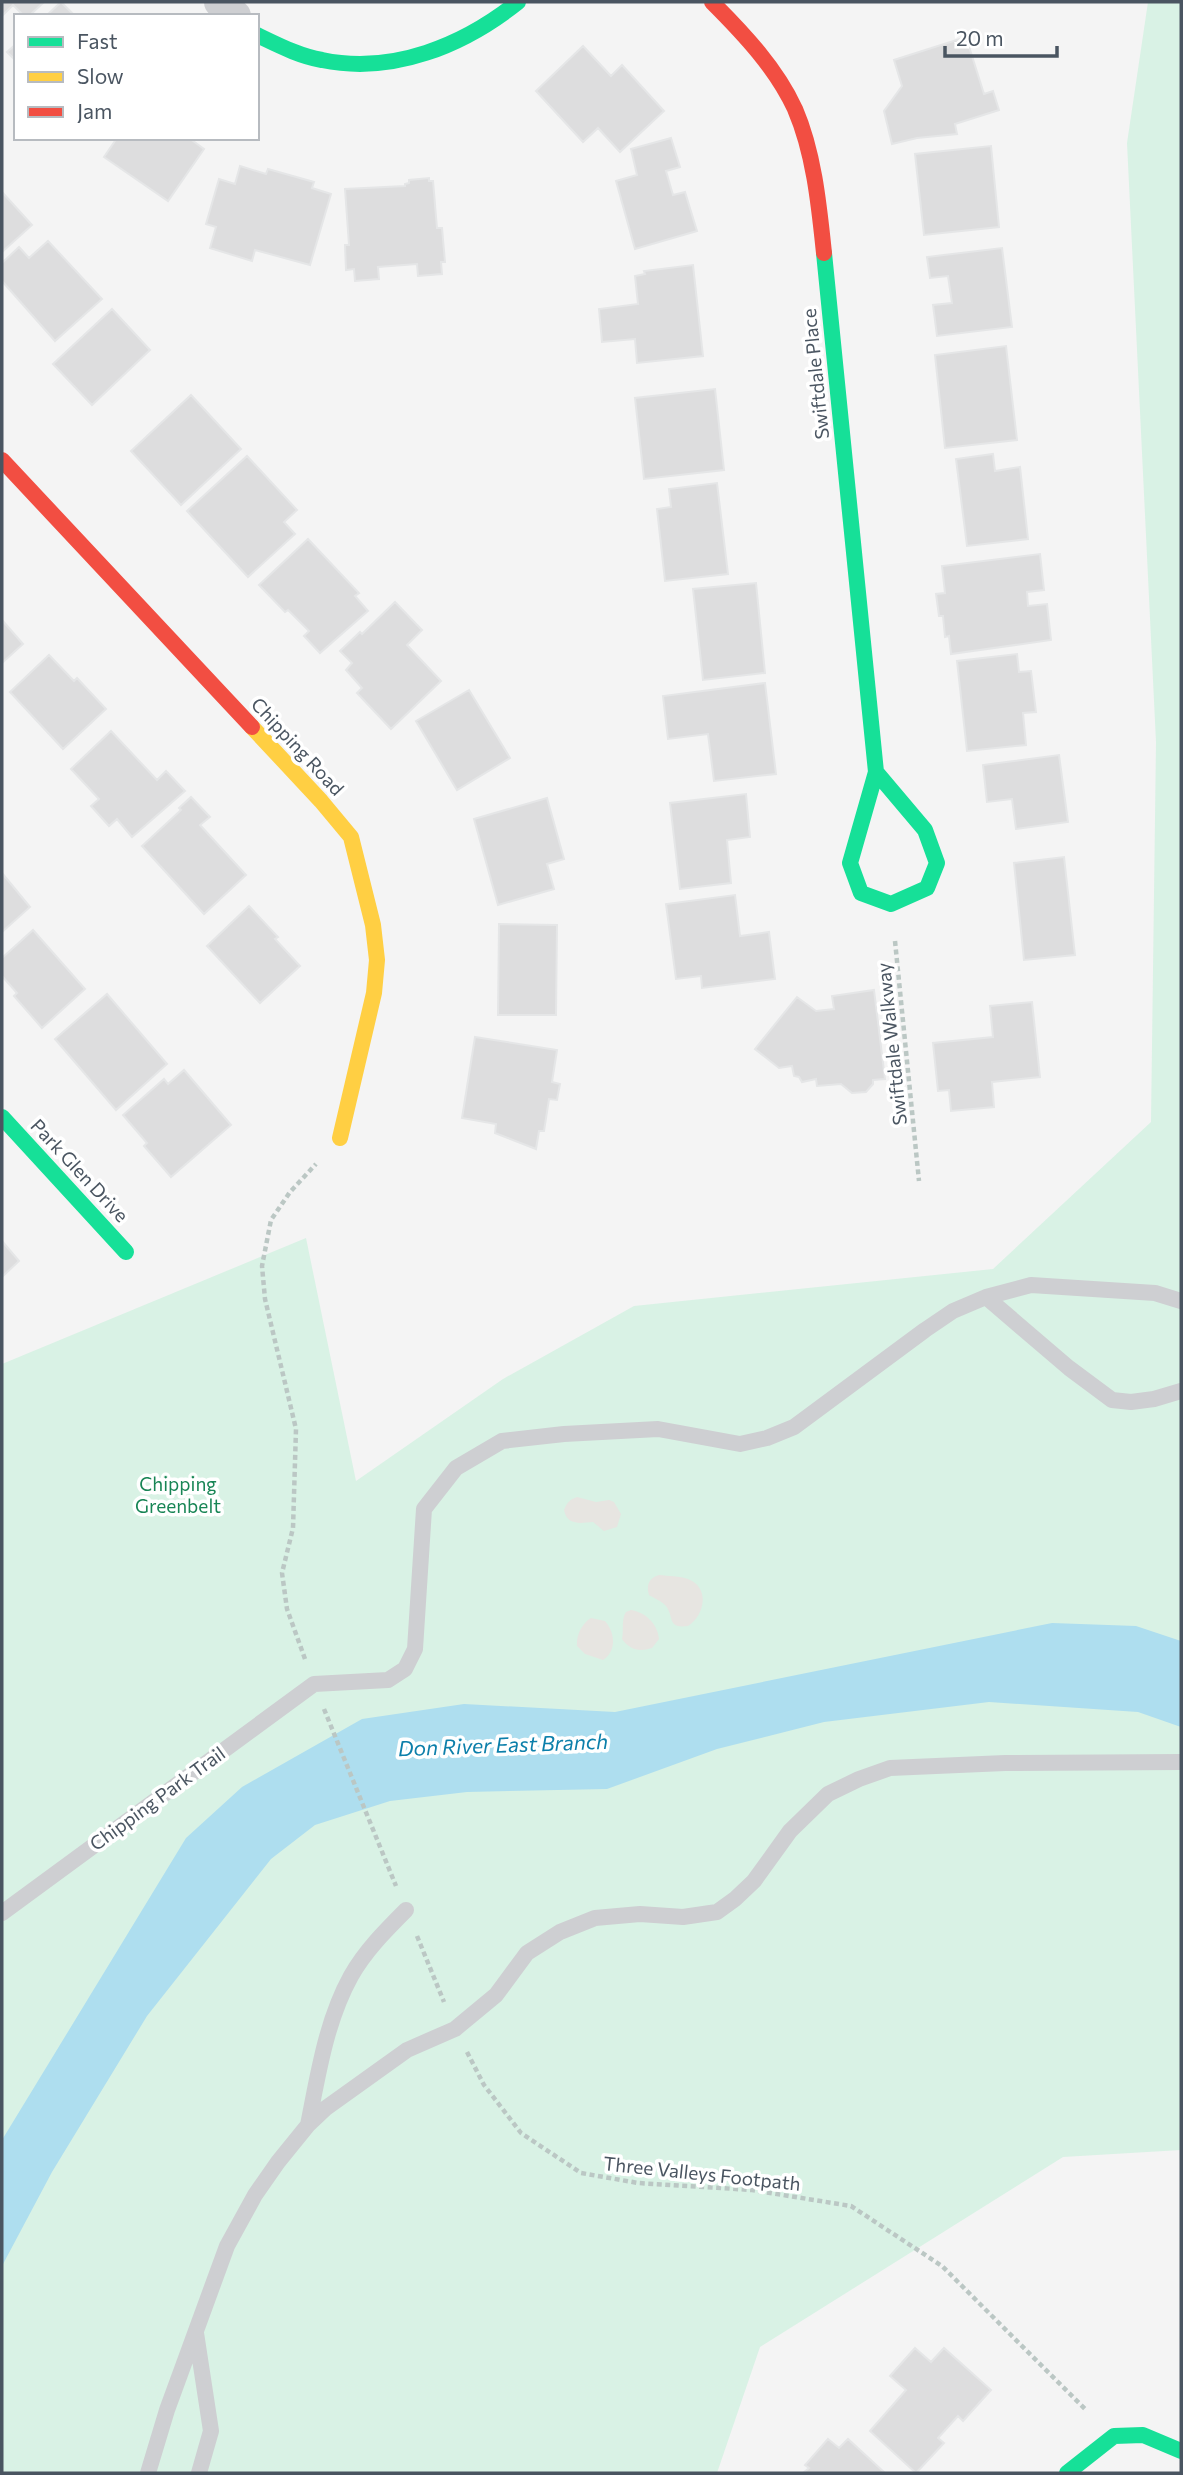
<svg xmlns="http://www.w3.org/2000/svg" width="1183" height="2475" font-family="Commissioner,sans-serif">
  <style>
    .green { fill: #d9f2e5 }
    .sand { fill: #e7e5e1 }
    .water { fill: #aedeef }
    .building { fill: #ddddde; stroke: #e5e6e7; stroke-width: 2 }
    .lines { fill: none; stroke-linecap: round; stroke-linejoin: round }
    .path { stroke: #bbc7c4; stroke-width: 4.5; stroke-dasharray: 5 3.5; stroke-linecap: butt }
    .lane { stroke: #cecfd2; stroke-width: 16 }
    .street { stroke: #cecfd2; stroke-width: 32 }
    .fast { stroke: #16e098; stroke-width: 16 }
    .slow { stroke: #ffcf43; stroke-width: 16 }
    .jam { stroke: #f24e42; stroke-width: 16 }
    .labels { text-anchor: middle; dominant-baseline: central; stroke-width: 7; stroke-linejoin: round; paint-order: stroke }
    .street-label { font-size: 19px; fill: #4a5561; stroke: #fff }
    .park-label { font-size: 19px; fill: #188555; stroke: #fff }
    .water-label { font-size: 21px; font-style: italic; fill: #0c7faa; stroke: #fff }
  </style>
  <rect width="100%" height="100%" fill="#f4f4f4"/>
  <path class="green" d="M1148 2H1181V2150L1063 2157 760 2347 717 2473H2V1364L306 1238 356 1481 503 1379 634 1306 993 1269 1151 1122 1156 742 1127 143Z"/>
  <path class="sand" d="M577 1497 596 1502 609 1500 614 1502 621 1514 617 1527 604 1531 593 1522C581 1523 567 1526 564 1510 567 1503 569 1500 577 1497Z
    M659 1575C668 1576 680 1576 688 1579 711 1588 704 1616 688 1626 666 1629 675 1616 665 1605 661 1601 654 1598 649 1595 646 1585 649 1578 659 1575Z
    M631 1610C645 1612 658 1624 659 1639L652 1648C639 1652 630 1650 622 1639 624 1630 621 1619 626 1612Z
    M591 1618 605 1621C615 1632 617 1651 603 1660L585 1654 577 1646C576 1636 582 1623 591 1618Z"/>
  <path class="water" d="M1052 1623 1136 1626 1181 1641V1727L1138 1712 989 1702 824 1722 717 1749 607 1789 467 1792 390 1801 315 1825 271 1859 147 2016 52 2172 2 2266V2140L186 1838 242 1787 362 1719 464 1704 615 1712Z"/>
  <path class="building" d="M2 2H44L29 16H24L13 5 2 16Z
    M61 2 75 16H46Z
    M966 37 984 94 993 91 999 110 955 124 957 134 917 138 892 144 884 111 902 86 894 60Z
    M16 44V61L7 52Z
    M583 46 611 76 622 65 664 111 620 152 598 128 583 142 536 91Z
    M117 138H189L204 149 168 201 104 157Z
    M671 138 680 167 666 171 673 195 685 192 697 231 635 249 616 181 637 175 631 149Z
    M991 146 999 227 924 235 915 154Z
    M240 166 266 174 268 169 314 182 312 188 331 194 310 265 255 250 252 261 210 248 216 227 206 224 219 179 235 184Z
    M429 178V181H433L437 228H442L445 262H441L442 274 418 276 417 264 378 267 379 279 355 281 354 269 346 270 345 245H349L345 189 405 186V184L409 183V180Z
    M2 192 32 225 2 252Z
    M48 241 102 299 55 341 2 281V263L19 247 29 258Z
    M1002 248 1012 327 937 336 933 305 952 303 948 276 930 278 927 257Z
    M693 265 703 356 637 363 635 339 602 342 599 309 638 304 635 276 645 274 644 271Z
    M112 309 150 350 92 405 53 364Z
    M1006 346 1017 440 945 448 935 355Z
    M715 389 724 470 644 479 635 398Z
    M191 395 241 449 181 505 131 451Z
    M993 454 995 471 1020 467 1028 539 967 546 956 459Z
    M247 456 297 510 284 522 295 534 248 577 187 511Z
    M717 483 728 574 665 581 657 509 671 507 669 489Z
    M308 539 359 593 355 596 368 611 320 653 304 636 309 631 288 610 285 612 259 585Z
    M1040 554 1044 590 1027 592 1028 606 1047 604 1051 640 951 654 949 636 945 637 943 616H939L936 594 945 593 942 566Z
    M756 583 765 673 703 680 693 589Z
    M395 602 422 630 407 645 441 681 391 729 357 693 362 688 346 670 352 663 340 651 360 632 362 634Z
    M2 620 23 644 2 663Z
    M1017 654 1019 672 1031 671 1036 712 1023 713 1026 745 967 751 957 661Z
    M49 655 74 681 77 678 106 709 63 749 10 692Z
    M765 683 776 774 714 781 708 734 668 739 663 696Z
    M469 690 510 758 457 790 416 721Z
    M111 731 157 780 166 771 185 791 132 837 117 819 109 826 91 806 99 799 71 769Z
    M1059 755 1068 822 1016 829 1012 799 987 802 983 765Z
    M746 794 750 837 727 840 731 883 680 889 670 803Z
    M191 797 210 817 200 825 246 875 204 914 142 846 181 810 179 808Z
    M547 798 564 859 547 864 554 889 498 905 474 819Z
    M1064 857 1075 955 1024 960 1014 863Z
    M2 873 30 907 2 932Z
    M735 895 740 936 769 932 775 979 702 988 701 976 676 979 666 904Z
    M249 906 278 937 275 939 300 966 260 1003 207 946Z
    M499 924 557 925 556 1015H498Z
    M33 930 85 989 42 1028 14 996 17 993 2 976V958Z
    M874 990 885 1079 873 1080V1084L866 1092 852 1093 841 1084 817 1086 816 1079 802 1082 799 1077 794 1076 792 1066 779 1068 755 1049 797 997 816 1011 834 1009 832 996Z
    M107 994 167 1064 116 1110 55 1039Z
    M1032 1002 1040 1077 992 1082 994 1107 951 1111 949 1090 938 1091 933 1043 993 1037 990 1006Z
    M475 1037 557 1050 552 1082 560 1084 557 1100 549 1099 544 1131H539L536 1149 495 1133 496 1124 462 1118Z
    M184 1070 231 1125 171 1177 144 1146 147 1143 123 1115 164 1079 168 1084Z
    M2 1241 19 1261 2 1277Z
    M915 2348 931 2362 944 2348 991 2390 963 2421 958 2416 938 2438 944 2443 916 2473 870 2431 906 2390 890 2376Z
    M828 2439 839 2448 848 2439 885 2473H803L809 2468 805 2465Z"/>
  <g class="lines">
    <path class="path" d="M895 941 919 1181
      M305 1659 287 1609 282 1573 293 1528 296 1429 265 1299 262 1266 271 1220 290 1192 316 1164
      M324 1709 396 1886
      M417 1936 444 2002
      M467 2052 484 2085 521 2133 581 2173 638 2183 752 2190 851 2206 942 2266 1085 2409"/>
    <path class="lane" d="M986 1297 1031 1285 1155 1293 1181 1301
      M2 1913 314 1684 388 1680 405 1669 415 1649 424 1509 456 1468 502 1441 564 1434 658 1429 740 1444 767 1438 794 1427 925 1330 953 1311 986 1297 1069 1368 1112 1400 1131 1402 1154 1399 1181 1391
      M308 2125C318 2075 326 2021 351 1976 365 1951 386 1930 406 1910
      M196 2333 211 2431 199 2473
      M148 2473 167 2410 227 2246 255 2195 278 2162 308 2125 326 2108 407 2050 455 2029 496 1995 527 1953 560 1932 595 1918 640 1914 683 1917 717 1912 735 1899 754 1881 790 1831 828 1794 859 1779 890 1768 1005 1763 1181 1762"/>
    <path class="street" d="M220 2 235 16"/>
    <path class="fast" d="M257 35C278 45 299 56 322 60 393 75 464 45 518 2
      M824 253 876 772 850 863 861 893 891 904 927 888 937 863 925 830 876 772
      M2 1117 126 1252
      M1067 2473 1114 2436 1143 2435 1181 2451"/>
    <path class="slow" d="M252 727 321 801 351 837 373 925 377 960 374 993 340 1138"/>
    <path class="jam" d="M712 2C744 34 776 68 795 109 814 153 819 205 824 253
      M2 460 252 727"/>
  </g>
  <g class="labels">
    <g class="street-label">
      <text transform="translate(815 374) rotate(-96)">Swiftdale Place</text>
      <text transform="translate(298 746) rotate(47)">Chipping Road</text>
      <text transform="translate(891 1044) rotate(-96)">Swiftdale Walkway</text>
      <text transform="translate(80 1170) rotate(47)">Park Glen Drive</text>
      <text transform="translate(157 1798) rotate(-36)">Chipping Park Trail</text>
      <text transform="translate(702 2173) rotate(6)">Three Valleys Footpath</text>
    </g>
    <g class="park-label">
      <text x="178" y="1483">Chipping<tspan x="178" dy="22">Greenbelt</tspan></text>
    </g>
    <g class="water-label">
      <text transform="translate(503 1744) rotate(-2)">Don River East Branch</text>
    </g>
  </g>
  <rect width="1183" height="2475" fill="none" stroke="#4a5561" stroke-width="7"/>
  <rect x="14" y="14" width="245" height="126" fill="#ffffff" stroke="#b7bbc0" stroke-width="2"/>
  <rect x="28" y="37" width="35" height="10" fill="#16e098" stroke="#b7bbc0" stroke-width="2"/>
  <text x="77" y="49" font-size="21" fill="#4a5561">Fast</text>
  <rect x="28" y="72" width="35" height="10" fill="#ffcf43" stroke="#b7bbc0" stroke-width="2"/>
  <text x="77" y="84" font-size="21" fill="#4a5561">Slow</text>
  <rect x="28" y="107" width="35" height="10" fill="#f24e42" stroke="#b7bbc0" stroke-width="2"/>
  <text x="77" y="119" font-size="21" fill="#4a5561">Jam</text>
  <path d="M945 46v10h112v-10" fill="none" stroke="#4a5561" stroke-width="3.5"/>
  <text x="956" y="46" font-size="21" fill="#4a5561" stroke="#ffffff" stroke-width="5" paint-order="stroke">20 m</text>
</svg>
